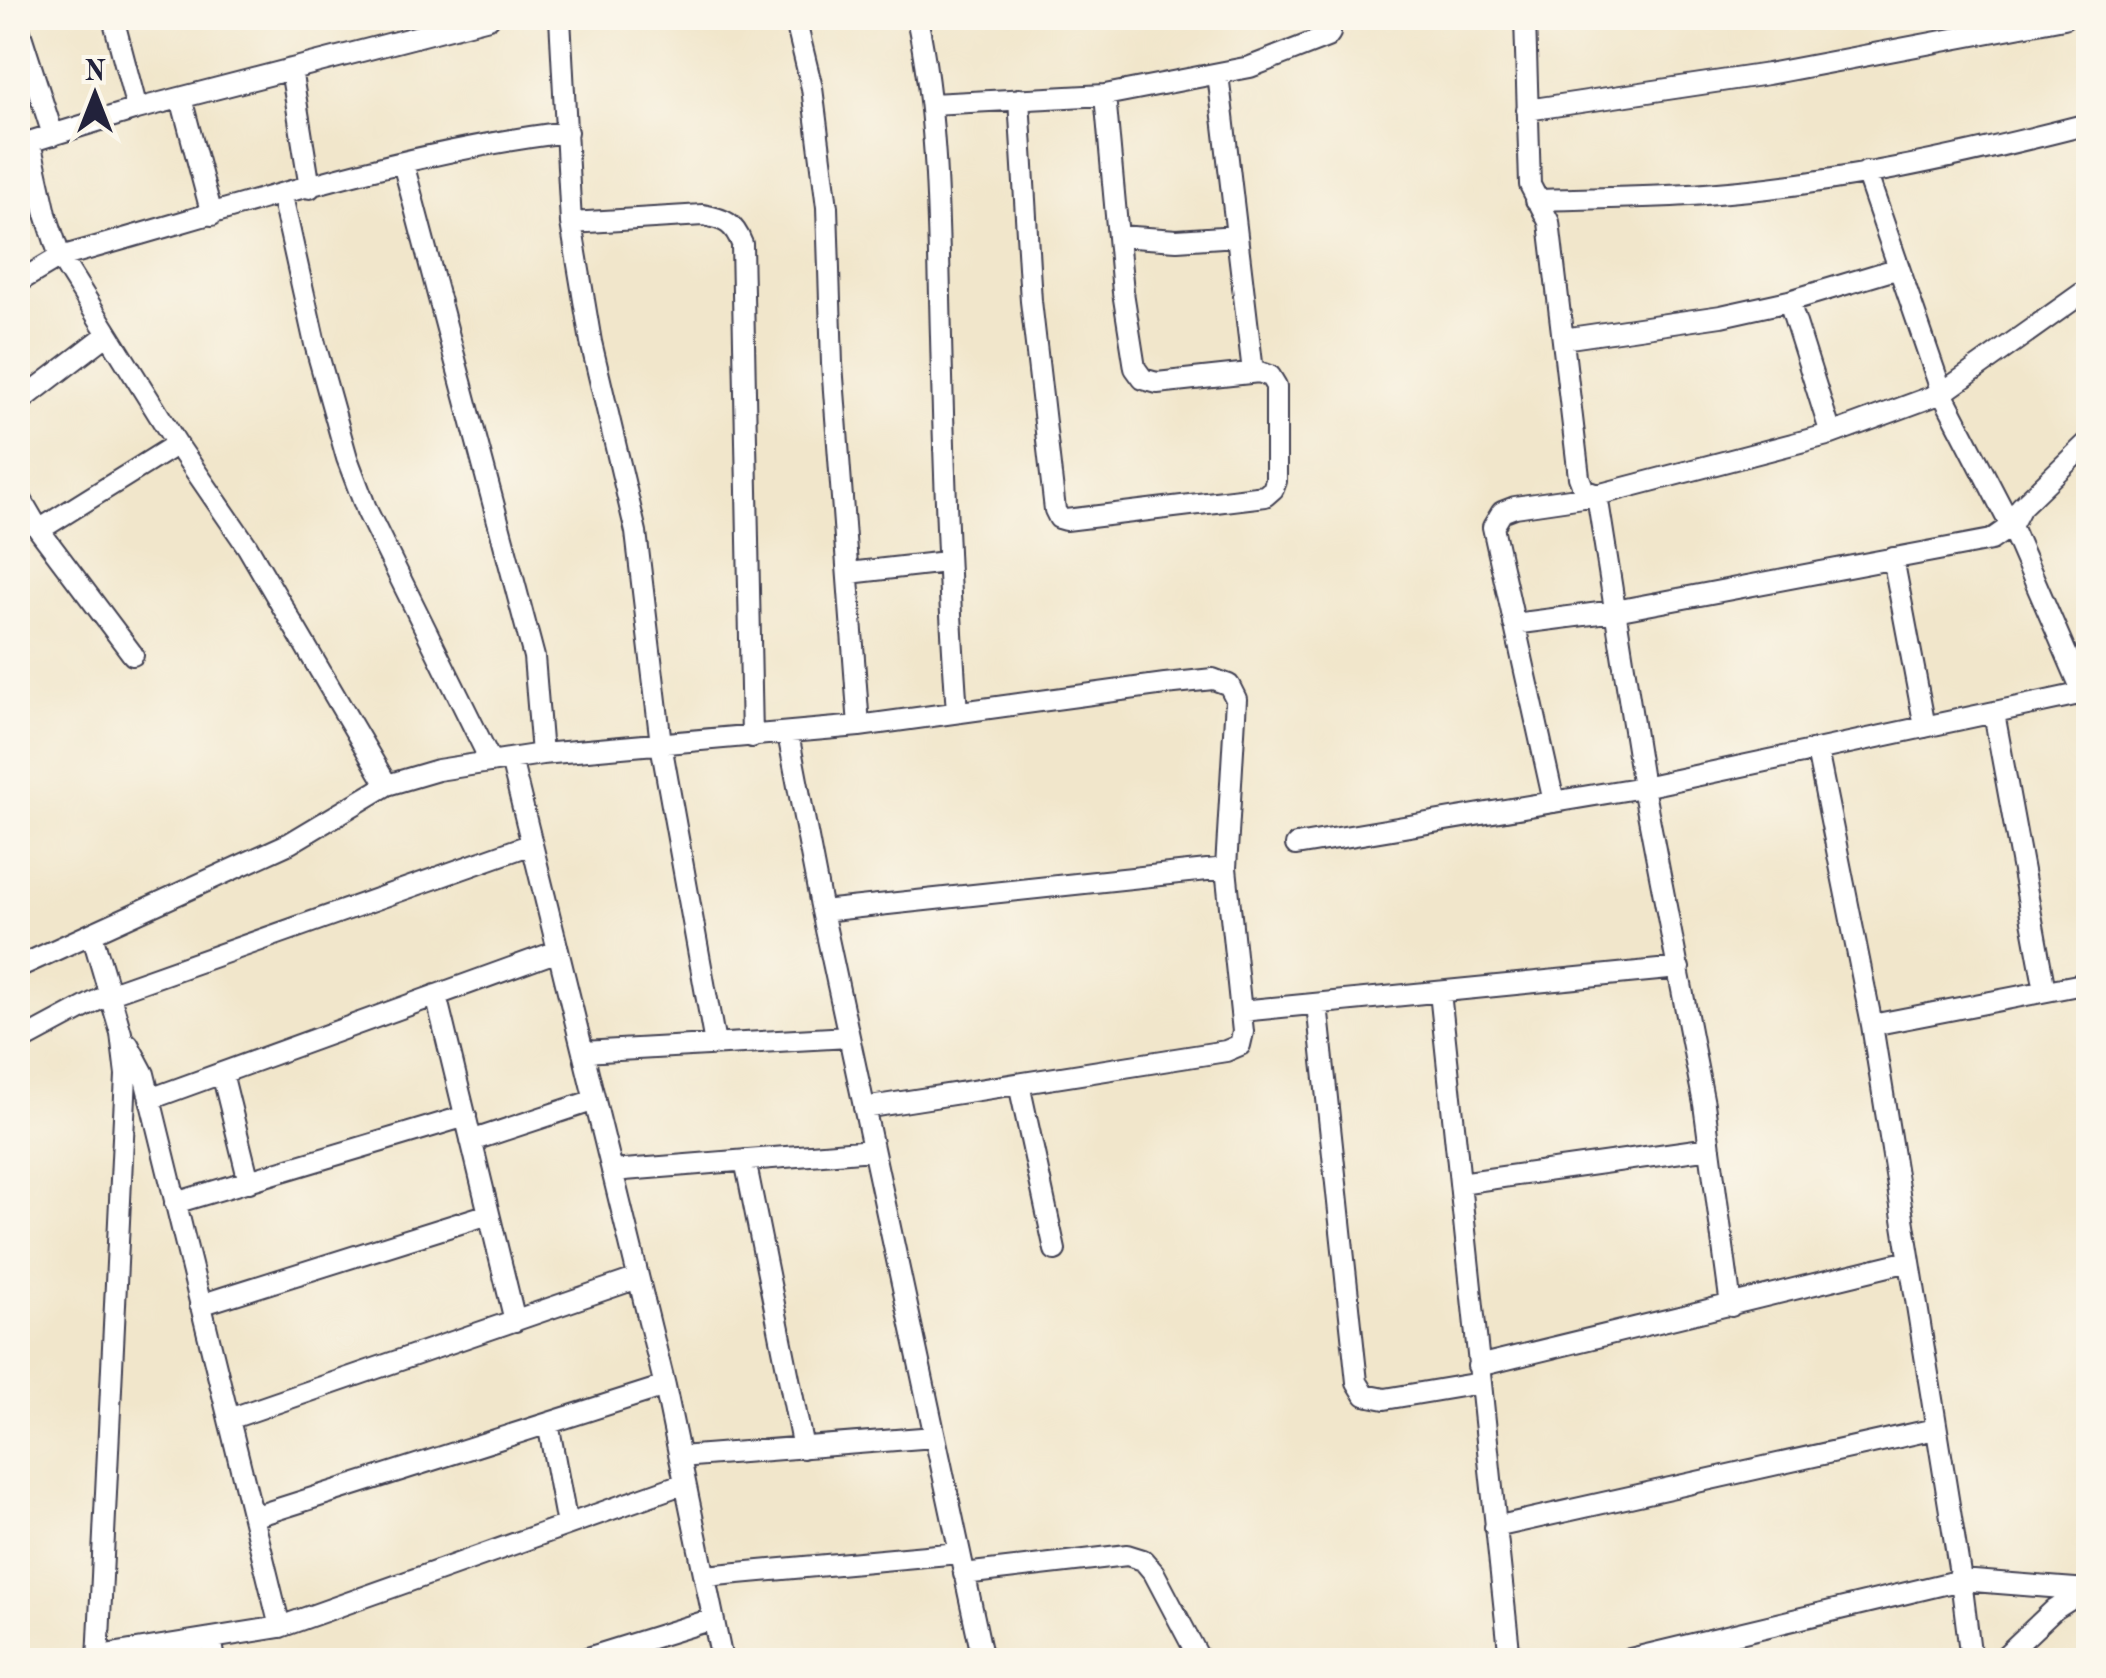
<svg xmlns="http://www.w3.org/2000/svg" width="2106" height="1678" font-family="'Old Standard TT',serif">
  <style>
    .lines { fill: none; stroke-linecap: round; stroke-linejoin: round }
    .street-casing { stroke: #413f51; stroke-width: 24 }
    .street { stroke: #fff; stroke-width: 20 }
  </style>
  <rect width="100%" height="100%" fill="#fbf7ec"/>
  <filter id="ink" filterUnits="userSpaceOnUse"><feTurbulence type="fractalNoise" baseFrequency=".01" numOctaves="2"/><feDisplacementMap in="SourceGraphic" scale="20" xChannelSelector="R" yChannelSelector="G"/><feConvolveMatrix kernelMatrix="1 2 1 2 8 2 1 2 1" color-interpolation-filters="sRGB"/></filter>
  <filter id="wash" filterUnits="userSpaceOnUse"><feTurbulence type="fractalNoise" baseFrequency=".0048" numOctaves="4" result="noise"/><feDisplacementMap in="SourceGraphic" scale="40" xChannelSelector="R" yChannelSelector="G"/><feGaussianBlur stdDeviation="2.25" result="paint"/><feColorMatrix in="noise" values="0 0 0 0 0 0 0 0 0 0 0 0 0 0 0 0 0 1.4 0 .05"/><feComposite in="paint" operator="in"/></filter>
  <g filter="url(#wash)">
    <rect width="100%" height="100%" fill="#f1e6cb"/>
  </g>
  <g filter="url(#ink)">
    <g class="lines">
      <g class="street-casing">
        <path id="street" d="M113 18 137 109
          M560 18 571 223 591 342 636 532 661 744 715 1044
          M795 18 812 88 827 207 832 364 859 726
          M917 18C939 122 938 231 941 337 944 463 948 587 957 712
          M1525 18 1530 185 1549 222 1579 477 1584 490 1597 495
          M18 26 53 135
          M291 69 310 188
          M1218 74 1253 372
          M181 98 212 215
          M1019 99 1031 301 1055 510 1059 518 1066 520 1265 496 1273 489 1276 481V386L1270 376 1259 372 1157 383 1143 379 1135 368 1123 292 1105 95
          M931 104 1105 95 1250 67 1327 37 1330 33 1326 18
          M1527 110 1768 74 2064 18
          M30 142 46 214 60 257 177 444 247 546 387 785
          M19 145 137 109 489 18
          M403 163 534 657 542 754
          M1866 172 1942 393 2011 526 2088 704
          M282 196 315 344 347 458 367 511 491 762
          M1536 200C1592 198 1649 198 1705 194 1834 185 1963 156 2088 124
          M571 223 703 215C725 219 734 223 742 244L752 737
          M1118 236 1177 240 1237 236
          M18 282 60 257C227 211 395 153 567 132
          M1789 301 1831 434
          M1563 339 1721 316 1789 301 1899 268
          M18 403 108 334
          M18 494 39 530 133 655
          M1597 495 1643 787 1704 1104 1731 1306
          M39 530 177 444
          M1893 558 1925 727
          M849 573 946 562
          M1514 624 1615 611 1991 540 2011 526 2021 507 2088 442
          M1994 713 2045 991
          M788 734 822 911 983 1660
          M1817 750 1872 1025 1961 1580 1971 1660
          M511 759 665 1386 722 1660
          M1554 802 1493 527 1502 512 1515 507 1597 495 1831 434 1942 393 2088 289
          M1296 845 1643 787 2084 693
          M822 911 1226 868
          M92 934 121 1033 126 1075 98 1660
          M18 967 290 843 387 785 438 770 542 754 859 726 1165 684 1213 679 1229 685 1236 699 1226 868 1243 1032 1240 1045 1226 1051 864 1108
          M1440 992 1510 1660
          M436 995 515 1321
          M1317 1004 1357 1382 1365 1395 1385 1399 1480 1383
          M1241 1011 1679 968
          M1872 1025 2088 983
          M18 1043 111 993 532 844
          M128 1044 144 1074 280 1627
          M583 1052 849 1037
          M222 1073 249 1182
          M1019 1084 1055 1250
          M150 1099 558 951
          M471 1141 595 1100
          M745 1160 803 1448
          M612 1171 873 1150
          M1460 1183 1710 1148
          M175 1203 466 1116
          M200 1305 489 1214
          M1478 1366 1909 1261
          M229 1419 638 1278
          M548 1423 567 1525
          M680 1457 934 1437
          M253 1517 665 1386
          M1495 1527 1935 1429
          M964 1574 1127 1555 1143 1560 1154 1573 1200 1660
          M705 1576 959 1553
          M211 1638 215 1660
          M93 1660 99 1656 280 1627 685 1483
          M581 1660 713 1619
          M1626 1660 1961 1580 2088 1590
          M2001 1660 2055 1609 2085 1590"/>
      </g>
      <use href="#street" class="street"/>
    </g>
  </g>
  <rect width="2106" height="1678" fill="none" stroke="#fbf7ec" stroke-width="60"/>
  <g transform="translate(95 95)" stroke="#fbf7ec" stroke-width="8" paint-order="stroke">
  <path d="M0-8L18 38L0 25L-18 38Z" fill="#22223b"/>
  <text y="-15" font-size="28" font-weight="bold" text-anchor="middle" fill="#22223b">N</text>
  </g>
</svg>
